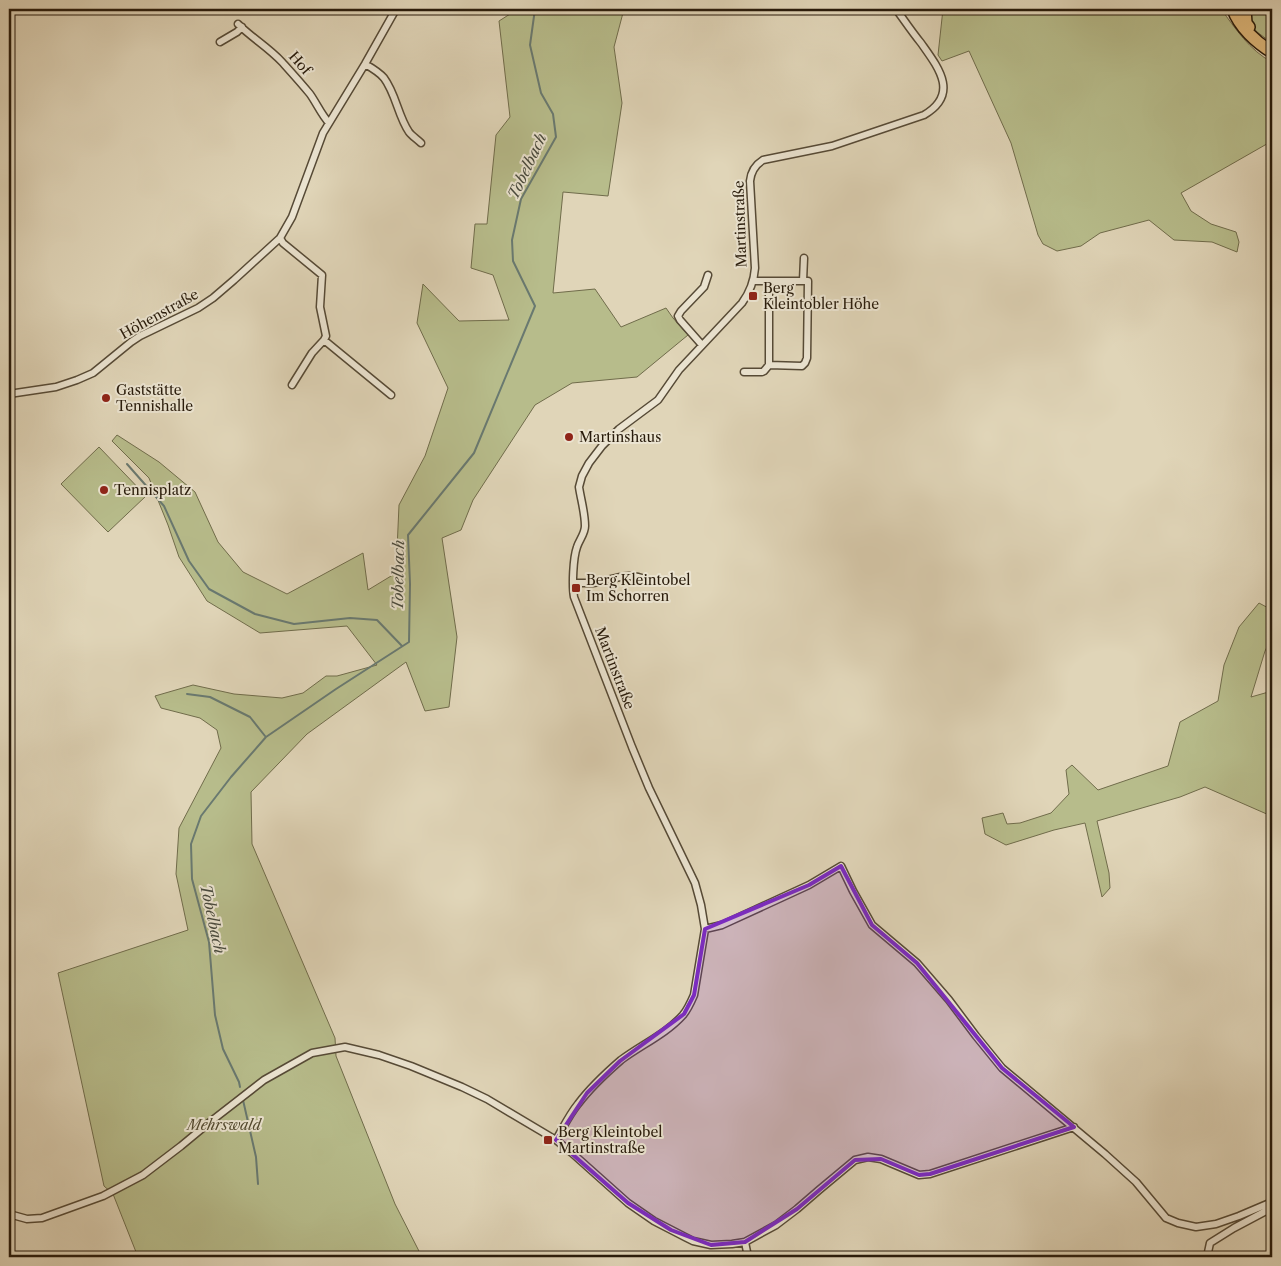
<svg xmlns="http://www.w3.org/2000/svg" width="1281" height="1266" font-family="'Libre Caslon Text',serif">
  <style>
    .green { fill: #b7bc8b; stroke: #706c4b }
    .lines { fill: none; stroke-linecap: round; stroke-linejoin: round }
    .stream { stroke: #697970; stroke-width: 2 }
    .street-casing { stroke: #564a36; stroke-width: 9 }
    .highway-casing { stroke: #281b0b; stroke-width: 14 }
    .street { stroke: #ebe4d1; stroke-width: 6 }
    .highway { stroke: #e0ba7c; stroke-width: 11 }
    .marked { fill: #7b2cbf; fill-opacity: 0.2; stroke: #7b2cbf; stroke-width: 4; stroke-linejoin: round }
    .poi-dot { fill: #8f2418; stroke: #ebe4d1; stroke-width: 2 }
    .labels { text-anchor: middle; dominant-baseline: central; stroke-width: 4; stroke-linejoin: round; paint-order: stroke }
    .street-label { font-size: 14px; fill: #281b0b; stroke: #ebe4d1 }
    .poi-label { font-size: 14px; fill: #281b0b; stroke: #ebe4d1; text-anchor: start }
    .park-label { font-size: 14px; font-style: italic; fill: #534b31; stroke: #ebe4d1 }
    .water-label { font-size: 15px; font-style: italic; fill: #484a3e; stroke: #ebe4d1 }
  </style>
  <rect width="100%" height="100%" fill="#e0d5b8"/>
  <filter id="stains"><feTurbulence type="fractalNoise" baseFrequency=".004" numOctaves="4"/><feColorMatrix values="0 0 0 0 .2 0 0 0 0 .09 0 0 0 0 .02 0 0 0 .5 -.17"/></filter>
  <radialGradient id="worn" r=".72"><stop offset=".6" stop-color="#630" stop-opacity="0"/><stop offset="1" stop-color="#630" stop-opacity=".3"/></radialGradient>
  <path class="green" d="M518 9H624L614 47 622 103 608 196 563 192 553 293 595 289 621 327 666 308 673 318 688 335 637 377 572 383 535 405 473 500 461 530 442 538 457 637 449 707 425 711 406 662 307 734 251 792 252 844 335 1038 336 1056 395 1204 422 1257H138L113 1194 104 1186 58 973 188 930 176 874 179 828 221 748 217 730 200 718 161 708 155 696 193 685 234 694 282 698 303 693 326 676H337L377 665 347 626 260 633 207 601 179 557 168 525 149 478 112 441 117 435 159 462 195 492 218 542 243 572 287 594 363 553 368 590 396 573 399 505 425 456 448 388 417 323 423 284 459 321 509 320 493 275 471 268 475 224H487L496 135 510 117 499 21Z
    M943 9H1221C1235 28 1250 51 1272 62V141L1181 193 1191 211 1211 224 1236 232 1239 242 1237 252 1212 242 1174 240 1149 220 1100 233 1081 246 1057 251 1043 244 1038 235 1011 143 969 51 942 61 938 55Z
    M1250 9H1272V43L1257 32 1249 22Z
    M99 447 146 496 108 532 61 484Z
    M1259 603 1272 610V637L1265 651 1251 697 1272 691V811L1269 815 1205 787 1180 797 1097 821 1109 873 1110 888 1102 897 1085 823 1054 830 1006 845 985 834 982 818 1003 813 1007 824 1020 823 1051 813 1069 794 1066 770 1072 765 1098 790 1168 766 1180 722 1218 701 1224 665 1239 627Z"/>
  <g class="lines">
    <path class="stream" d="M127 464 164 506 189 561 209 589 255 614 294 624 350 618 377 620 402 646
      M187 694 210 697 250 717 265 736
      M240 1087 239 1082 223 1049 215 1015 209 942 192 879 191 844 201 816 231 777 266 737 336 689 409 642 410 584 408 535 474 453 535 306 513 261 512 240 521 199 556 137 553 114 541 93 530 45 535 9
      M243 1100 256 1157 258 1184"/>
    <g class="street-casing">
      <path id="street" d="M238 24C252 38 268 47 282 62 291 72 301 83 310 94 317 104 321 114 329 123
        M220 42 237 32 242 27
        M365 64C372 68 379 72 384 78 396 94 398 116 409 132 412 136 417 139 421 143
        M280 238 283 243 322 275 320 307 326 336 324 340 312 353 292 385
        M754 281H808L807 358 805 363 802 366 769 365V281
        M803 281 804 258
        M324 340 391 395
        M702 345 680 320 678 316 681 311 704 287 708 275
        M744 372H762L764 371 769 365
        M9 394 56 387 77 380 93 373 131 342 140 336 198 308 213 298 234 280 280 238 292 217 323 133 365 64 396 9
        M573 583C579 583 586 583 593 583 613 580 626 571 647 580
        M705 929 722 925 809 885 841 866 853 891 872 925 917 963 949 1000 976 1036 1002 1068 1105 1154 1136 1182 1166 1218 1178 1223 1196 1227 1216 1224 1239 1216 1272 1202
        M556 1140C563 1128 569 1115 578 1104 590 1088 606 1073 621 1060 641 1045 666 1034 683 1015 688 1009 691 1002 694 995L705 929 701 905 695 883 649 788 632 747 574 597C572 586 573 558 577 547 579 540 585 534 585 526 585 513 581 500 579 487L582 476 589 463 602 446 619 429 658 400 679 370 742 303C750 292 754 282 755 268L750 181C751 171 755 165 763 160L832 146 924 115C960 94 938 67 921 43 912 32 904 20 896 9
        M9 1214 27 1219 42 1218 103 1196 143 1175 181 1146 210 1122 264 1080 312 1053 345 1047 379 1055 411 1066 462 1087 487 1099 556 1140 572 1153 628 1203 654 1221 685 1237 693 1241 711 1245 732 1244 745 1242 748 1257
        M745 1242 776 1225 797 1209 819 1190 855 1160 868 1157 881 1159 919 1175 930 1174 1074 1127
        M1207 1257 1210 1243 1234 1228 1266 1211 1272 1205"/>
    </g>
    <g class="highway-casing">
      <path id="highway" d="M1233 9C1239 27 1257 43 1272 52
        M1245 9 1246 23 1249 27"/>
    </g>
    <use href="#street" class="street"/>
    <use href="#highway" class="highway"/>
  </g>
  <path class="marked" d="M841 866 872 925 917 963 1002 1068 1074 1127 930 1174 919 1175 881 1159 855 1160 797 1209 745 1242 711 1245 671 1230 628 1203 556 1140 587 1093 620 1061 684 1014 694 995 705 929 809 885Z"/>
  <g class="poi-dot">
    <rect x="748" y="291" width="10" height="10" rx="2.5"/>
    <circle cx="106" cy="398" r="5"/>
    <circle cx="569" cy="437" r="5"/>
    <circle cx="104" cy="490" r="5"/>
    <rect x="571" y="583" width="10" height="10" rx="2.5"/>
    <rect x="543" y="1135" width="10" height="10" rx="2.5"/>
  </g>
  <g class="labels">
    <g class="street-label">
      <text transform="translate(300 63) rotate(49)">Hof</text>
      <text transform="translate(740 224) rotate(-92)">Martinstraße</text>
      <text transform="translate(159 314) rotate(-29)">Höhenstraße</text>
      <text transform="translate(615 668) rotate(69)">Martinstraße</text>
    </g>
    <g class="poi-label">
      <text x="763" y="288">Berg<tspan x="763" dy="16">Kleintobler Höhe</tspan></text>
      <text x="116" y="390">Gaststätte<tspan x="116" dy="16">Tennishalle</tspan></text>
      <text x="579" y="437">Martinshaus</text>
      <text x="114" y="490">Tennisplatz</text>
      <text x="586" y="580">Berg Kleintobel<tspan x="586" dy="16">Im Schorren</tspan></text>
      <text x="558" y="1132">Berg Kleintobel<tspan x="558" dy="16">Martinstraße</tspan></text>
    </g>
    <g class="park-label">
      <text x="224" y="1125">Mehrswald</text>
    </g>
    <g class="water-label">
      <text transform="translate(527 166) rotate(-65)">Tobelbach</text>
      <text transform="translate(398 575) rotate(-89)">Tobelbach</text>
      <text transform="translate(213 919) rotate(78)">Tobelbach</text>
    </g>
  </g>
  <rect width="1281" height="1266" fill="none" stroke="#e0d5b8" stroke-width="30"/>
  <rect x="10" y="10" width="1261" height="1246" fill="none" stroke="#281b0b" stroke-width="2.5"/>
  <rect x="15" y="15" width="1251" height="1236" fill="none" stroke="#281b0b"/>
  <rect width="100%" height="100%" filter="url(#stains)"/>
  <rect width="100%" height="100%" fill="url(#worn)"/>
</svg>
